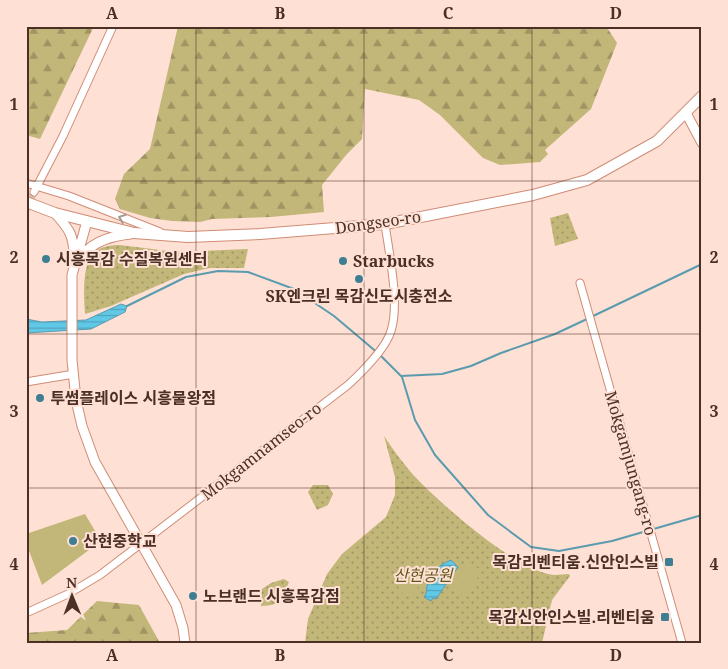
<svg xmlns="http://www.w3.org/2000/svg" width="728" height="669" font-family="'Noto Serif','Noto Sans KR',serif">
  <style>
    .green { fill: url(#green-dots) }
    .forest { fill: url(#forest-firs) }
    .pitch { fill: #c2b778 }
    .water { fill: url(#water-rules); stroke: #5a9bae }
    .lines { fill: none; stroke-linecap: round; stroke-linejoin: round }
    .stream { stroke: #5a9bae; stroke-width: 2 }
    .minor-tunnel { stroke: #dabdb2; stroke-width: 7; stroke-dasharray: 7 3.5; stroke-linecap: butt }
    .minor-casing { stroke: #d08c75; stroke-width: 9 }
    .tertiary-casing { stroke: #d08c75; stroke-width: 11 }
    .secondary-casing { stroke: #d08c75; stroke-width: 12 }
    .minor { stroke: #fff; stroke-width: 7 }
    .tertiary { stroke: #fff; stroke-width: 9 }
    .secondary { stroke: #fff; stroke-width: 10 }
    .oneway { stroke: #a69892 }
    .grid { fill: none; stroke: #4c3026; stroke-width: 1; stroke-opacity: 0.55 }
    .poi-dot { fill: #3e7e92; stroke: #fee0d5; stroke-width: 2 }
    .labels { text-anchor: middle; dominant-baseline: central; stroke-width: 4; stroke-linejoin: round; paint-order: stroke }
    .street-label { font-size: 16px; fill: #4c3026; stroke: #fee0d5 }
    .poi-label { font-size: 16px; font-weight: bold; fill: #4c3026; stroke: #fee0d5; text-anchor: start }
    .park-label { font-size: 16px; font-style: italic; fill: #605617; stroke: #fee0d5 }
    .neatline { fill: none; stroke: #4c3026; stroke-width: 2 }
    .grid-label { font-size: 16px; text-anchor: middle; font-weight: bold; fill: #4c3026 }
  </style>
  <defs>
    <pattern id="green-dots" width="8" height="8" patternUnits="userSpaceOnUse" patternTransform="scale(1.25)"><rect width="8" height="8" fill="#c2b778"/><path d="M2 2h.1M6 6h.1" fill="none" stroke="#a09562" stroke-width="1.8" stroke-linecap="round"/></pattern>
    <pattern id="forest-firs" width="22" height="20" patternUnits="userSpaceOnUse" patternTransform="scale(1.25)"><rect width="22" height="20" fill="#c2b778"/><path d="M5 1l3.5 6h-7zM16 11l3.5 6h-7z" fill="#a09562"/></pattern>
    <pattern id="water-rules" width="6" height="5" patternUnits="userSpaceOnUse" patternTransform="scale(1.25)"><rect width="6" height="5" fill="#60c9e8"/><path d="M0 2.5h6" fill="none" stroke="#51a4bc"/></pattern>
  </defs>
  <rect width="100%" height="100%" fill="#fee0d5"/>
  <path class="green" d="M568 213 578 239 555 246 550 218Z
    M120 245 176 252 248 249 244 268H209L184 274 111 306 85 314C84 298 81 259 97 250 104 246 113 245 120 245Z
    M384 436C392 448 400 459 409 470 434 499 517 572 554 575 559 575 564 574 569 574L570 576 552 600 542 643H305L308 619 327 574 342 554 386 517 395 495V477Z
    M313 485H328L333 494 328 505 317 510 308 492Z
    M284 579 289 582C281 600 283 605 261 606V596L262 589 271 583Z"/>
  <path class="forest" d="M26 26H94L40 139 26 135Z
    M178 26H606L617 43 591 109 545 150 548 154 540 162 500 165 483 158 440 115 419 100 365 89 362 139 347 154 322 185 324 212 271 217 212 219 200 222 172 221 150 218 120 209 115 199 124 174 150 149Z
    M97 601 139 605 160 643H26V633L67 630Z"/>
  <path class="pitch" d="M85 514 101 541 42 585 26 543V534Z
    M467 561 482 571 466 596 451 586Z
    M414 572 424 579 410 598 399 591Z"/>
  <path class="water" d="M121 304 127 306 125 312 91 329 26 333V319L42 322 86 320Z
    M451 560 458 567 436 599 433 598 431 601 424 597C427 593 426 591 427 586 430 573 439 565 451 560Z"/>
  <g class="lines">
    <path class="stream" d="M127 306 186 277 218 271 248 272 294 289 334 316 379 354 401 376 442 374 471 366 501 353 555 334 587 319
      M591 317 702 264
      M402 377 415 420 435 455 488 515 531 547 559 551 612 541 702 515"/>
    <path class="minor-tunnel" d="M26 210 34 192"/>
    <g class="minor-casing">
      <path id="minor" d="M26 183 69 196 160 232
        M34 192 63 136 113 26
        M580 283 682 643
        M26 382 74 374
        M26 613 68 594 100 575 348 385C361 373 386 348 391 331 400 303 389 253 385 224"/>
    </g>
    <g class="tertiary-casing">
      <path id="tertiary" d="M686 113 702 143
        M55 213C69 229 74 235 74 257
        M87 221 72 275V360L76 400 82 426 95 462 176 605 183 628 185 643
        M79 261C89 242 110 236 131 234"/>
    </g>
    <g class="secondary-casing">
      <path id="secondary" d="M26 202 55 213 134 233 188 237 260 234 385 224 533 195 587 180 657 141 702 96"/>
    </g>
    <use href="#minor" class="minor"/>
    <use href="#tertiary" class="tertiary"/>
    <use href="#secondary" class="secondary"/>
  </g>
  <defs><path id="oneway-chevron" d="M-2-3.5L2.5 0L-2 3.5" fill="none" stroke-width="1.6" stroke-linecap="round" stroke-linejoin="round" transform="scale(1.25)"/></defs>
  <use class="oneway" href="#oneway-chevron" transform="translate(122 218) rotate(-159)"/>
  <path class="grid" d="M196 26V643M364 26V643M532 26V643M26 181H702M26 334H702M26 488H702"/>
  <g class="poi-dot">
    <circle cx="46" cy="259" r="5"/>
    <circle cx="343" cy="261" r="5"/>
    <circle cx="359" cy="279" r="5"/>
    <circle cx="40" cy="398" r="5"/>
    <circle cx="73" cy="541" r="5"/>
    <rect x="664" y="557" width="10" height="10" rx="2.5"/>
    <circle cx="193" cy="596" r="5"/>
    <rect x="660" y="612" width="10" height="10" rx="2.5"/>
  </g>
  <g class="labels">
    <g class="street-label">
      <text transform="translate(378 222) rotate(-8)">Dongseo-ro</text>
      <text transform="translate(261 451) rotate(-38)">Mokgamnamseo-ro</text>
      <text transform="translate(631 463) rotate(74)">Mokgamjungang-ro</text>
    </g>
    <g class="poi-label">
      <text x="56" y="259">시흥목감 수질복원센터</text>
      <text x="353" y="261">Starbucks</text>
      <text x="359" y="296" text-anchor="middle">SK엔크린 목감신도시충전소</text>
      <text x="50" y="398">투썸플레이스 시흥물왕점</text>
      <text x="83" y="541">산현중학교</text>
      <text x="659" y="562" text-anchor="end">목감리벤티움.신안인스빌</text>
      <text x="203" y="596">노브랜드 시흥목감점</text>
      <text x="655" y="617" text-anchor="end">목감신안인스빌.리벤티움</text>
    </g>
    <g class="park-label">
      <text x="423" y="575">산현공원</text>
    </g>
  </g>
  <rect width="728" height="669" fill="none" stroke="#fee0d5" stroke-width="55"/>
  <g transform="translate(72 596) rotate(359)" stroke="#fee0d5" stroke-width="4" paint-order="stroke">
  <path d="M0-4L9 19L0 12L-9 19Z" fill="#4c3026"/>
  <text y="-8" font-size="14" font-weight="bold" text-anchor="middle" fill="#4c3026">N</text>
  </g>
  <rect x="28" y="28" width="672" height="614" class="neatline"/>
  <g class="grid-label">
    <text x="112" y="19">A</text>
    <text x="280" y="19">B</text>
    <text x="448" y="19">C</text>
    <text x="616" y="19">D</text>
    <text x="14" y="110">1</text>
    <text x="714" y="110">1</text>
    <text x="14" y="263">2</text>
    <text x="714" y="263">2</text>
    <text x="14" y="417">3</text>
    <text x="714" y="417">3</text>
    <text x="14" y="570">4</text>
    <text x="714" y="570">4</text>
    <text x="112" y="661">A</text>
    <text x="280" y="661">B</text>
    <text x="448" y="661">C</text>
    <text x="616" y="661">D</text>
  </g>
</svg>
